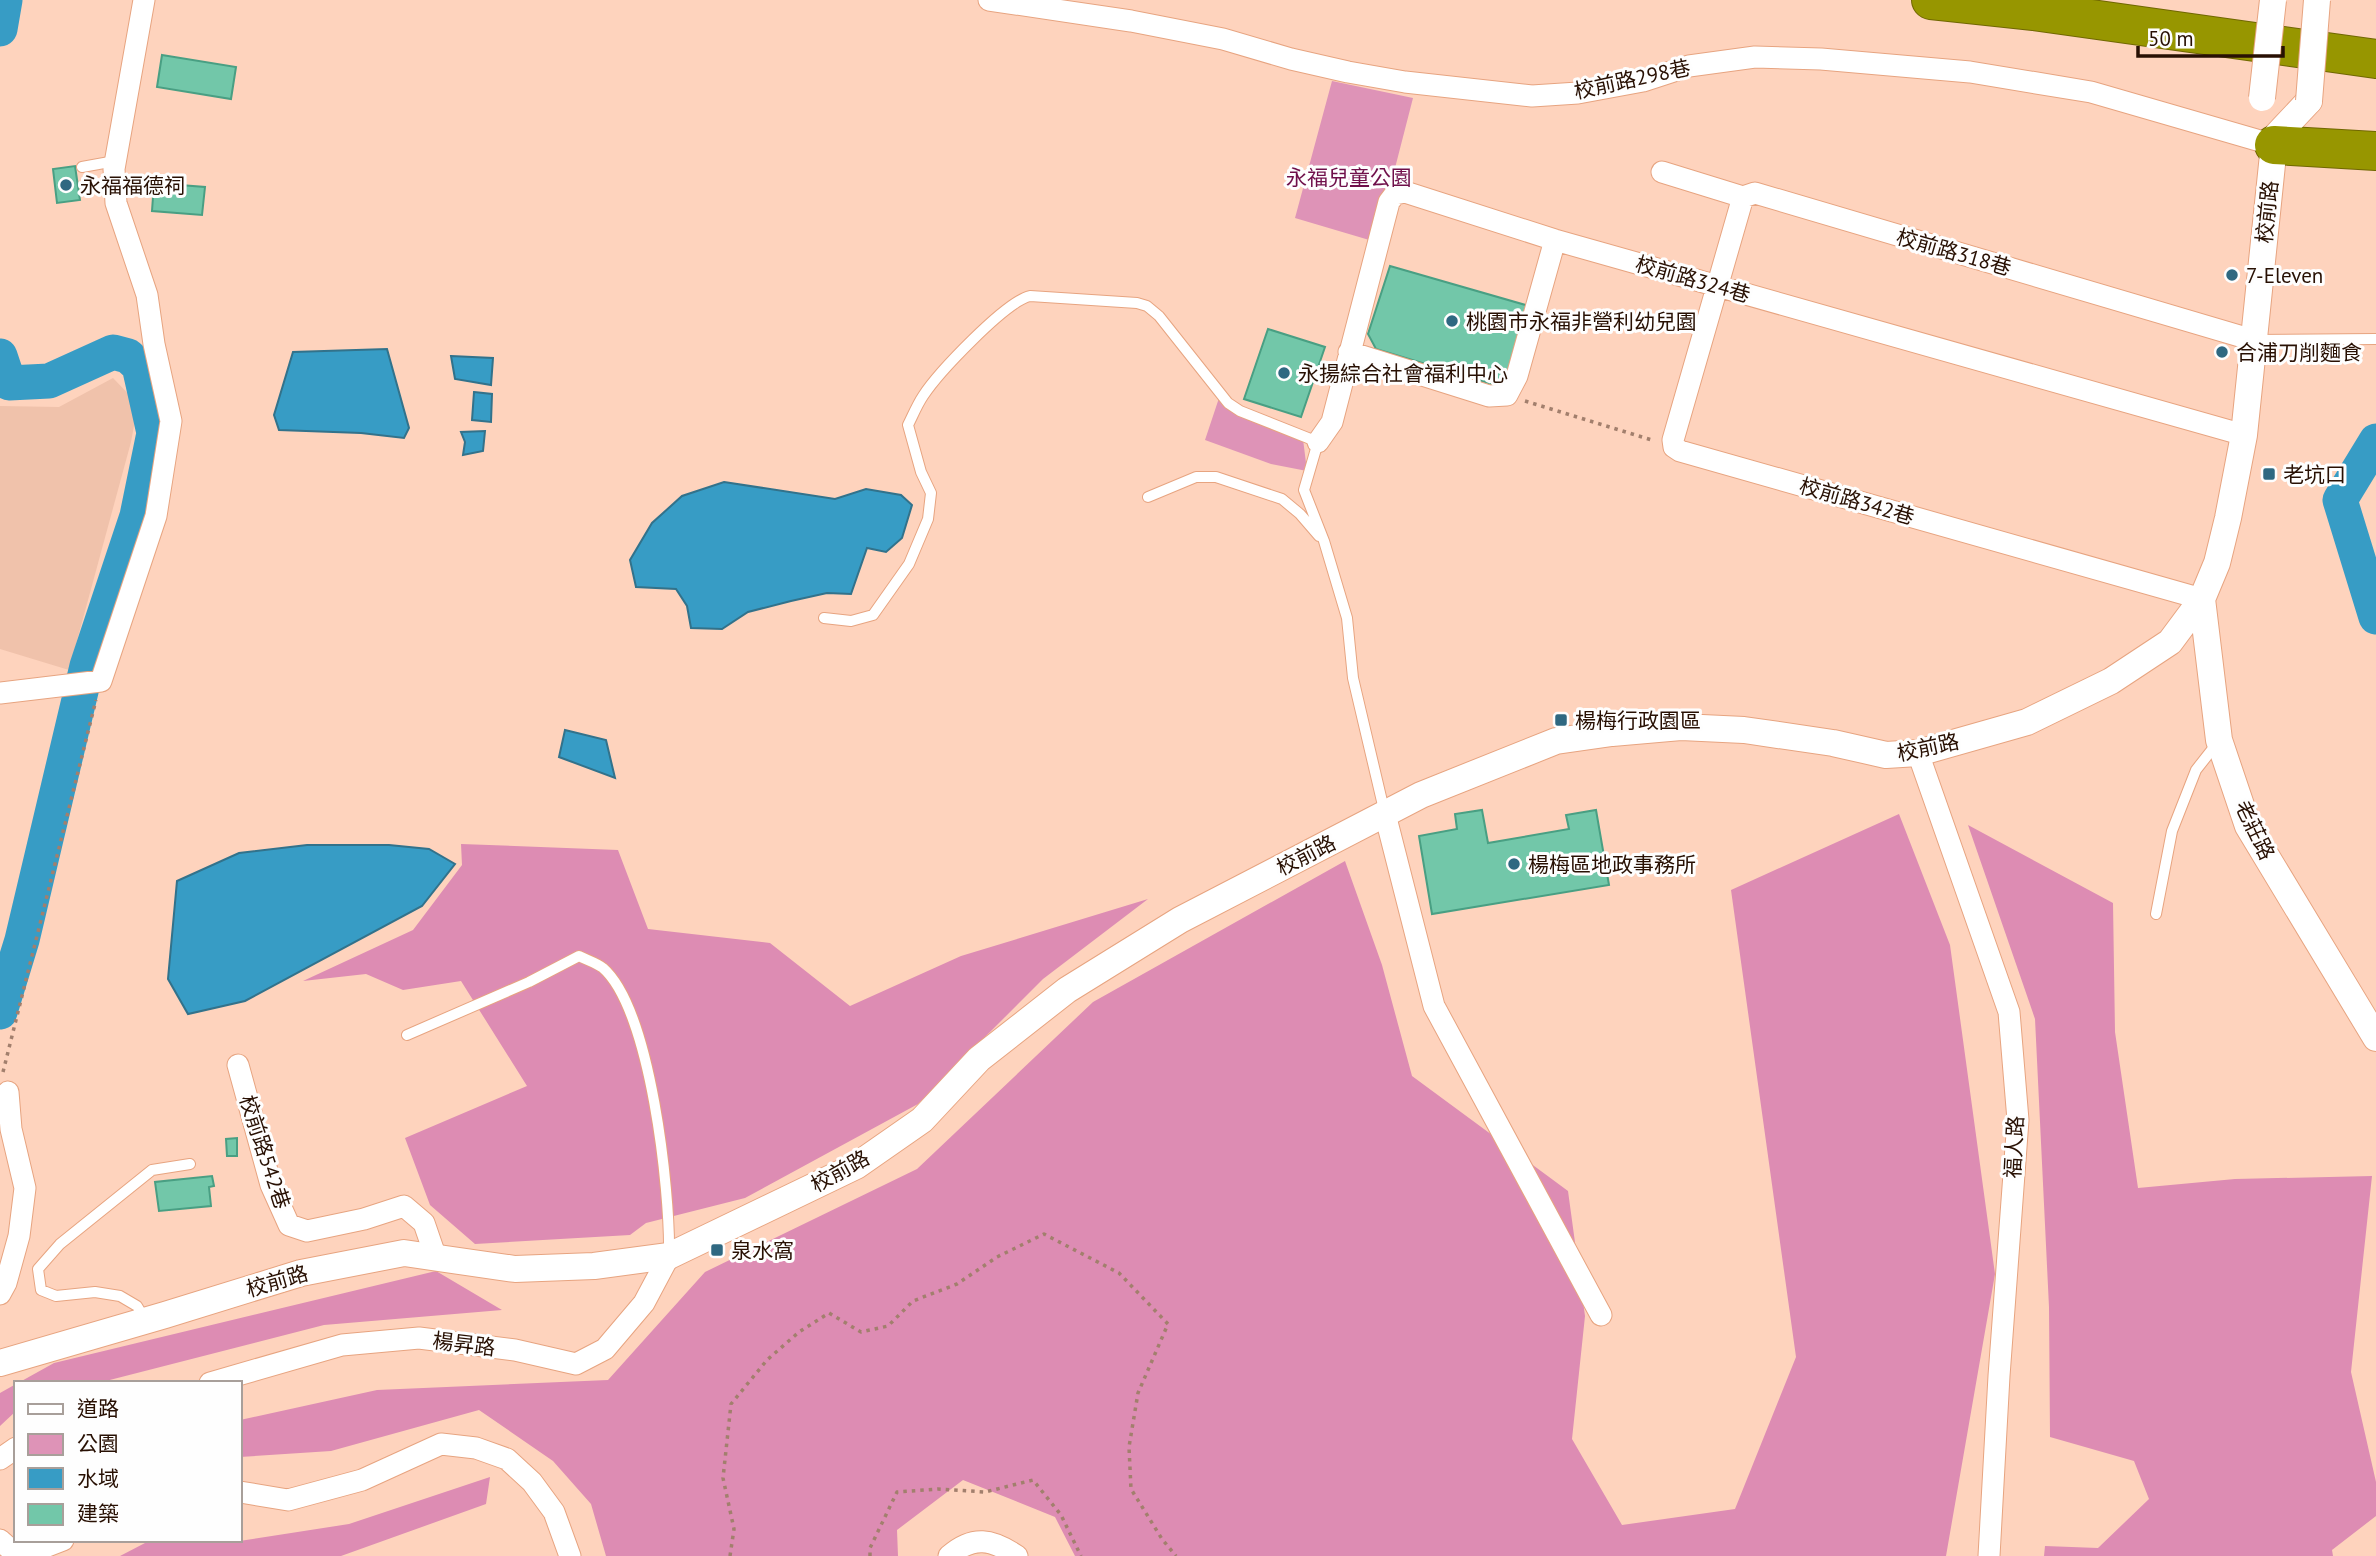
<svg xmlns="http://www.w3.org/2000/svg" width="2376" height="1556" font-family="'PT Sans','Noto Sans TC',sans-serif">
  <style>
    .built { fill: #f0c2ab }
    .green { fill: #de93b7 }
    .forest { fill: #dd8cb3 }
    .water { fill: #379cc5; stroke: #32728b; stroke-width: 2 }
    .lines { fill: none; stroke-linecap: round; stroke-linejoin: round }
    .river { stroke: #379cc5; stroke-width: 35 }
    .building { fill: #72c7a9; stroke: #499f83; stroke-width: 2 }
    .service-casing { stroke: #e7a480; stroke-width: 12 }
    .minor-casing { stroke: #e7a480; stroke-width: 23 }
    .tertiary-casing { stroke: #e7a480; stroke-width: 28 }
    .motorway-casing { stroke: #706701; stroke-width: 40 }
    .path { stroke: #a27f6d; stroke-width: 3.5; stroke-dasharray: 3.5 5; stroke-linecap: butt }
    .service { stroke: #fff; stroke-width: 10 }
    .minor { stroke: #fff; stroke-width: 21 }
    .tertiary { stroke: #fff; stroke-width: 26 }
    .motorway { stroke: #979600; stroke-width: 38 }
    .tertiary-bridge-casing { stroke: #e7a480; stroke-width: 28; stroke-linecap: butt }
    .tertiary-bridge { stroke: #fff; stroke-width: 26 }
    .poi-dot { fill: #2f6881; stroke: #fefefe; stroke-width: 2.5 }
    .labels { text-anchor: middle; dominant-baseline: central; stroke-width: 6; stroke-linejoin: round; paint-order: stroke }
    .street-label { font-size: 21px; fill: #281003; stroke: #fefefe }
    .park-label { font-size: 21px; fill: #6f0f4a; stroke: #fefefe }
    .poi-label { font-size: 21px; fill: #281003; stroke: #fefefe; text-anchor: start }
  </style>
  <rect width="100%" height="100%" fill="#fed3bd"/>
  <path class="built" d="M113 378 138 404 131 442 69 670 0 649V406L59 407Z"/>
  <path class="green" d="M1332 81 1413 98 1376 242 1295 218Z
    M1219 398 1302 431 1307 471 1271 464 1205 440Z"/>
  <path class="forest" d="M1899 814 1950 945 1995 1274 1946 1556H1075L1055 1517 963 1480 897 1530 898 1556H606L591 1504 553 1461 479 1410 331 1451 240 1457V1420L377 1390 608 1380 705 1272 917 1169 1093 1002 1345 861 1382 965 1412 1076 1568 1191 1585 1316 1572 1439 1622 1525 1735 1509 1796 1357 1731 890Z
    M1968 825 2113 903 2115 1032 2138 1188 2235 1179 2372 1176 2351 1372 2376 1482V1516L2332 1550 2333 1556H2044L2045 1546 2098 1548 2149 1499 2134 1461 2050 1437 2049 1307 2035 1019Z
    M461 844 618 850 648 929 770 943 850 1006 961 956 1148 899 1043 979 918 1104 745 1198 646 1223 630 1235 475 1244 430 1205 405 1138 527 1086 461 981 403 990 366 974 303 981 413 930 462 865Z
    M436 1271 502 1310 324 1325 98 1383H18L54 1363Z
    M16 1384V1411L0 1426V1393Z
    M490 1477 486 1504 341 1556H120L145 1543 233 1542 349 1524Z"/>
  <path class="water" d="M387 349 409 428 404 438 361 433 279 430 274 415 293 352Z
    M451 356 493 358 491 385 455 379Z
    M474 392 492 394 491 422 472 420Z
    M485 431 483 451 463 455 465 442 461 432Z
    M724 482 835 499 866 489 901 495 912 505 902 538 886 552 867 548 851 594 827 593 791 601 748 612 722 629 691 628 687 606 676 589 636 587 630 560 652 523 682 496Z
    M565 730 606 740 615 778 559 757Z
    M307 845H389L429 849 455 864 422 906 245 1001 188 1014 168 979 177 881 239 853Z"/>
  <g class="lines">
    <path class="river" d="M0 29 5 0
      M0 356 9 383 49 381 113 352 128 356 139 366 154 433 137 516 87 666 22 940 0 1012
      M2376 441 2340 500 2376 617"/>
  </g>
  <path class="building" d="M162 55 236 67 231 99 157 87Z
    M75 166 80 200 57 203 53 169Z
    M154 183 205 187 202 215 152 211Z
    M1390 266 1536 308 1514 374 1498 386 1376 349 1368 334Z
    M1268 329 1325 347 1301 417 1244 399Z
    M1482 810 1488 843 1569 829 1566 815 1596 810 1609 885 1432 914 1419 836 1457 829 1455 814Z
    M237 1138V1156H227L226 1139Z
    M212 1176 214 1186 209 1187 211 1206 159 1211 155 1182Z"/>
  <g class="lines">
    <g class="service-casing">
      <path id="service" d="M82 167 115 161
        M2253 340 2376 339
        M1148 497 1196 477H1216L1282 499 1300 514 1319 536
        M824 618 851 621 873 615 909 564 928 519 931 493 921 472 908 425C913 415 917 405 923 396 938 373 1005 302 1030 296L1137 303 1147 306 1159 316 1228 403 1240 411 1318 442 1304 490 1324 541 1347 618 1353 678 1385 814
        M2156 914 2172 831 2196 770 2218 742
        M407 1035 529 982 579 956C587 960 597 963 603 968 651 1010 670 1191 669 1253
        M146 1321 137 1306 120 1296 95 1292 56 1296 41 1290 38 1269 60 1244 152 1170 190 1164"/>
    </g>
    <g class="minor-casing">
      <path id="minor" d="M989 0 1131 21 1223 39 1291 59 1348 72 1405 82 1532 96 1578 93 1643 81 1689 66 1755 57 1821 59 1970 72 2091 92 2274 145
        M1662 172 1743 197
        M1349 352 1489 396 1507 395 1517 376 1555 240
        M1318 442 1332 422 1389 202 1395 194 1405 192 1555 240 2244 435
        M2202 599 1680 451 1674 447 1673 440 1743 197 1755 193 2253 340
        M0 693 101 681 156 516 171 421 154 344 147 295 116 203 114 169 144 0
        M1918 753 2009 1012 2018 1120 1999 1376 1989 1556
        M1385 814 1434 1006 1601 1315
        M238 1065 271 1185 289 1225 307 1231 364 1219 404 1206 424 1223 436 1258
        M0 1294 6 1283 19 1236 25 1188 11 1129 8 1092
        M210 1383 342 1345 419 1338 515 1350 576 1364 605 1349 644 1303 669 1256
        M0 1459 16 1448
        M240 1492 288 1500 362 1480 441 1444 476 1448 507 1459 532 1482 554 1512 570 1556
        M0 1540 10 1549 37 1550 63 1540
        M949 1556C973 1535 992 1539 1017 1556"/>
    </g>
    <g class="tertiary-casing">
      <path id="tertiary" d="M2202 599 2219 740 2248 826 2376 1038
        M0 1363 165 1315 301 1273 404 1253 515 1269 594 1266 669 1256 856 1166 922 1120 979 1059 1067 990 1180 920 1421 795 1556 741 1612 733 1681 727 1744 730 1833 743 1886 755 1918 753 2027 722 2111 681 2170 642 2202 599 2217 563 2228 518 2244 435 2274 145 2277 135 2309 101"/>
    </g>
    <g class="motorway-casing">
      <path id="motorway" d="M1931 0 2034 11 2376 59
        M2274 145 2376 151"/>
    </g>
    <path class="path" d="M1525 401 1655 441
      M3 1072 96 700
      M730 1556 734 1529 723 1478 731 1404 767 1360 799 1332 829 1313 861 1332 888 1326 913 1301 957 1284 997 1257 1044 1234 1119 1273 1168 1324 1138 1393 1129 1447 1131 1489 1162 1539 1176 1556
      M870 1556V1548L897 1492 938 1489 985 1492 1033 1480 1061 1515 1081 1556"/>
    <use href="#service" class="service"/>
    <use href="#minor" class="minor"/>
    <use href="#tertiary" class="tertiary"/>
    <use href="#motorway" class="motorway"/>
    <g class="tertiary-bridge-casing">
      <path id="tertiary-bridge" d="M2262 98 2273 0
        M2309 101 2317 0"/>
    </g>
    <use href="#tertiary-bridge" class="tertiary-bridge"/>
  </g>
  <g class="poi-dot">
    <circle cx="66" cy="185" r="7"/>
    <circle cx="2232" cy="275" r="7"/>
    <circle cx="1452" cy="321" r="7"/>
    <circle cx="2222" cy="352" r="7"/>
    <circle cx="1284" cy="373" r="7"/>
    <rect x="2262" y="467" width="14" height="14" rx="3.5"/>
    <rect x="1554" y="713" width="14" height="14" rx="3.5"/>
    <circle cx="1514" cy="864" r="7"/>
    <rect x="710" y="1243" width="14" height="14" rx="3.5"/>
  </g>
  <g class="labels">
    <g class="street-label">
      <text transform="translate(1632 79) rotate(-12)">校前路298巷</text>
      <text transform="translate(2267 212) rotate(-84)">校前路</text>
      <text transform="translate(1954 252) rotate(16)">校前路318巷</text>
      <text transform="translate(1693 279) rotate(16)">校前路324巷</text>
      <text transform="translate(1857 501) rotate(16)">校前路342巷</text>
      <text transform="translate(1928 747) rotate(-12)">校前路</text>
      <text transform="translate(2255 830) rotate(64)">老莊路</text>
      <text transform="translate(1306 855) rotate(-27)">校前路</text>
      <text transform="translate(2014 1147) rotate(-87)">福人路</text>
      <text transform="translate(265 1152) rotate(72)">校前路542巷</text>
      <text transform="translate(840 1171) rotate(-29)">校前路</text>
      <text transform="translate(277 1281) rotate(-16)">校前路</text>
      <text transform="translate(464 1344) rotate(7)">楊昇路</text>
    </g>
    <g class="park-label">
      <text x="1349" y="177">永福兒童公園</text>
    </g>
    <g class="poi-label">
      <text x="80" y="185">永福福德祠</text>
      <text x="2246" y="275">7-Eleven</text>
      <text x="1466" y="321">桃園市永福非營利幼兒園</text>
      <text x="2236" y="352">合浦刀削麵食</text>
      <text x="1298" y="373">永揚綜合社會福利中心</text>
      <text x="2283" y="474">老坑口</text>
      <text x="1575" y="720">楊梅行政園區</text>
      <text x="1528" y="864">楊梅區地政事務所</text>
      <text x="731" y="1250">泉水窩</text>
    </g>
  </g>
  <rect x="14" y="1381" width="228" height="161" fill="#fefefe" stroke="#a89f9a" stroke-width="2"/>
  <rect x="28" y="1404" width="35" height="10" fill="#ffffff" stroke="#a89f9a" stroke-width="2"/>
  <text x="77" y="1416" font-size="21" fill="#281003">道路</text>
  <rect x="28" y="1434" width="35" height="21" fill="#de93b7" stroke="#a89f9a" stroke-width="2"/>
  <text x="77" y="1451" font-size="21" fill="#281003">公園</text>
  <rect x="28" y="1468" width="35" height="21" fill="#379cc5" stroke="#a89f9a" stroke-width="2"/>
  <text x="77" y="1486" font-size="21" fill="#281003">水域</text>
  <rect x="28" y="1504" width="35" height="21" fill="#72c7a9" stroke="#a89f9a" stroke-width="2"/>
  <text x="77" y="1521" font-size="21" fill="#281003">建築</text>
  <path d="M2138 46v10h145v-10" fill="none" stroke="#281003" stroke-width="3.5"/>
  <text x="2148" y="46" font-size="21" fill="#281003" stroke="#fefefe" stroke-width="5" paint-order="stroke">50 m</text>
</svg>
